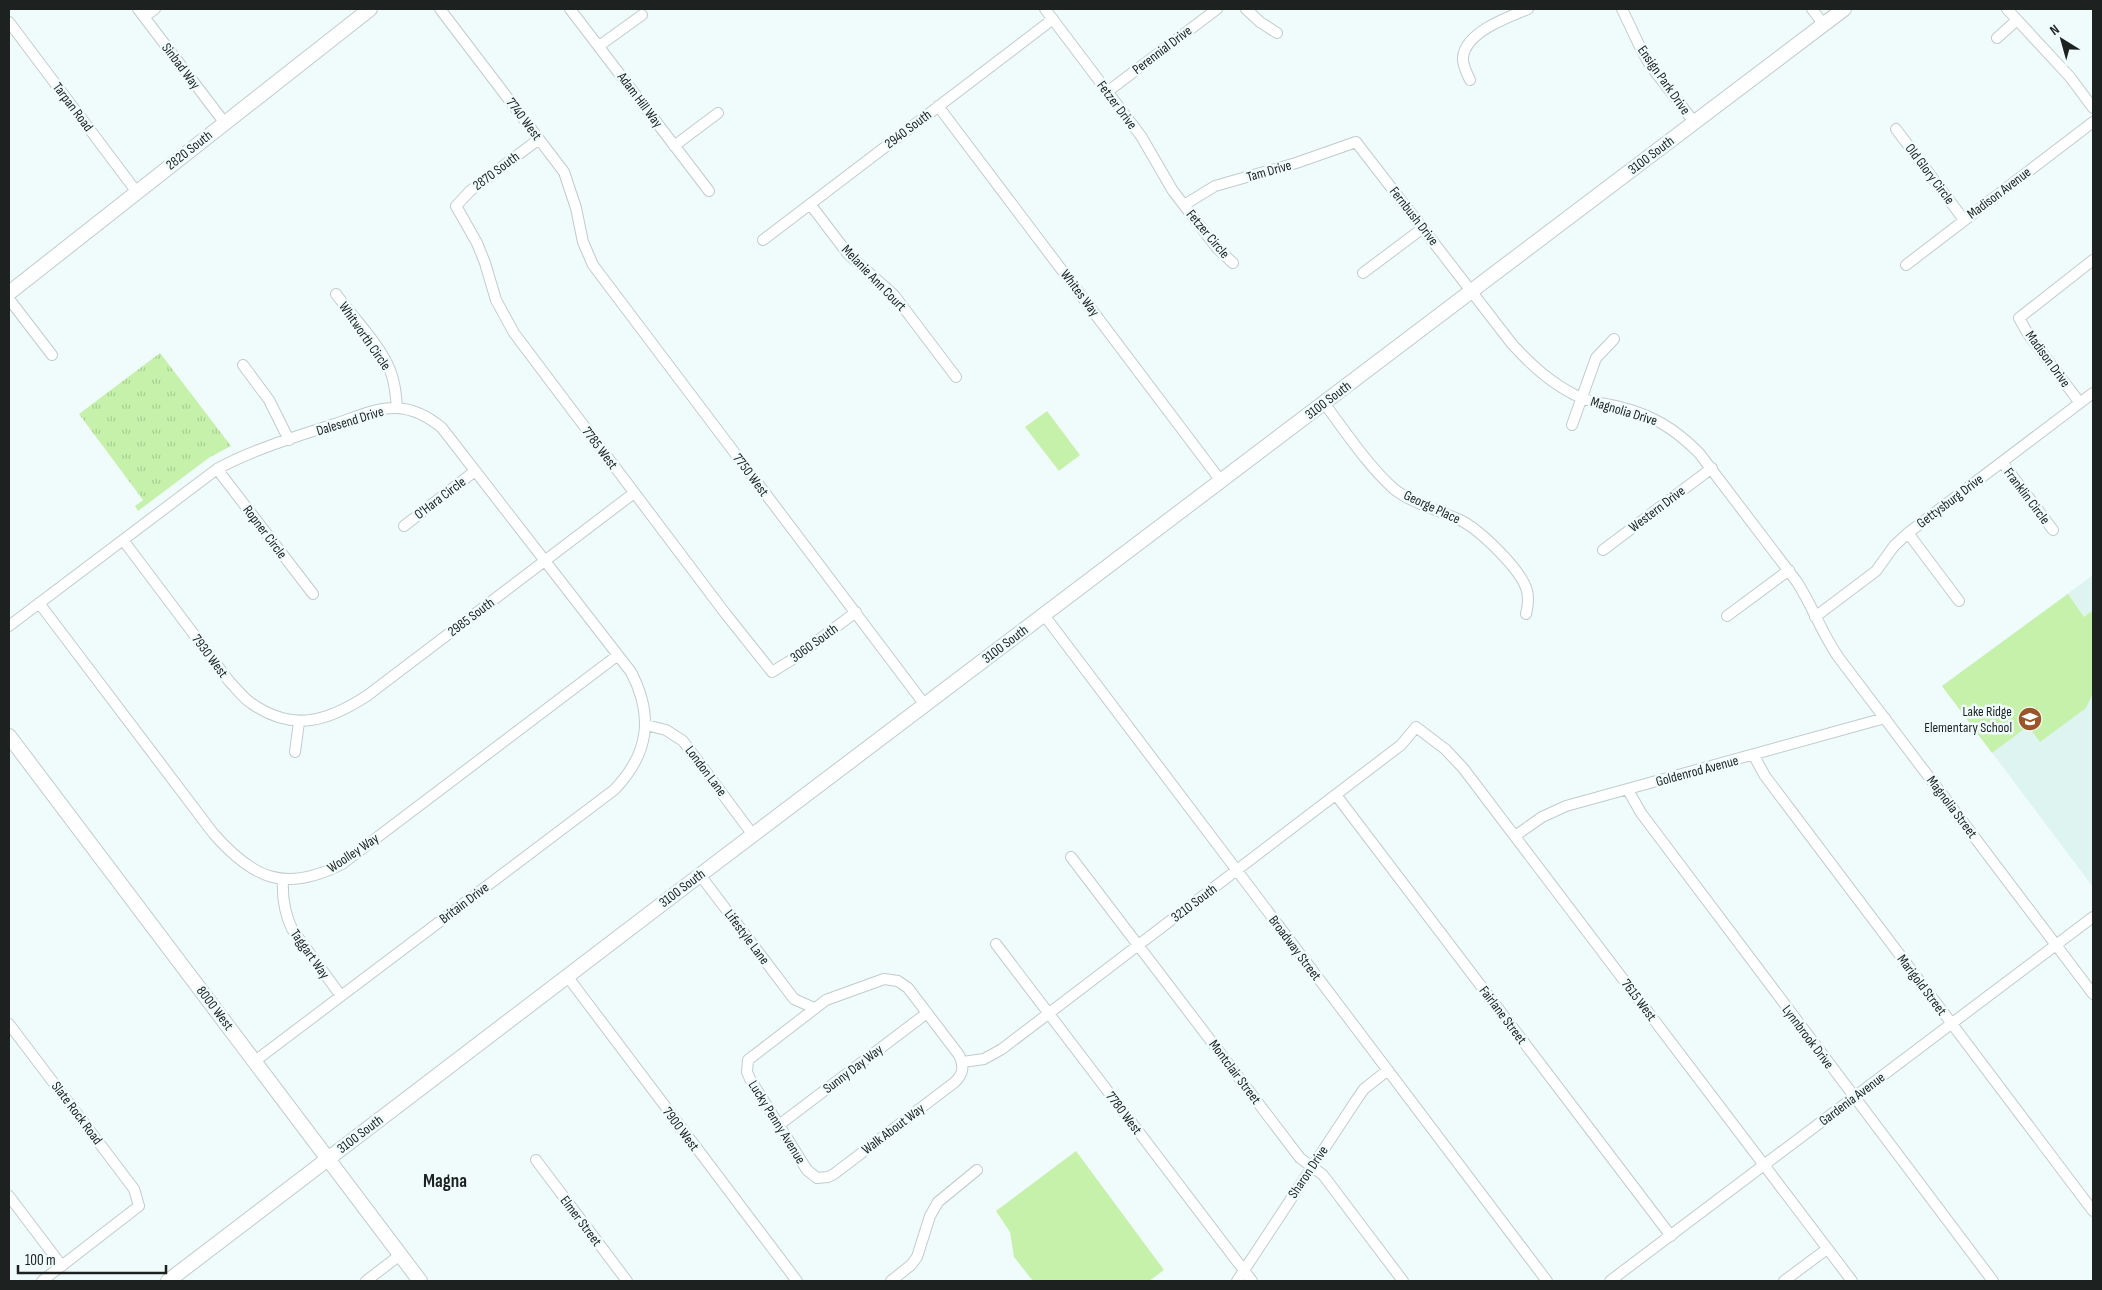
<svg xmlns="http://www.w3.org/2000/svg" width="2102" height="1290" font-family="'Sofia Sans Condensed',sans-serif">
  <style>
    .built { fill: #ddf4f1 }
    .grass { fill: #c6f1aa }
    .park { fill: url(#park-tufts) }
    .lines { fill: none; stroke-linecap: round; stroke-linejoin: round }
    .street-casing { stroke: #c0cccb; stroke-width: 12 }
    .secondary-casing { stroke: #c0cccb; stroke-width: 16 }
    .street { stroke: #fff; stroke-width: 10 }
    .secondary { stroke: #fff; stroke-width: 14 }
    .labels { text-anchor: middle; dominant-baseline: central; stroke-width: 5; stroke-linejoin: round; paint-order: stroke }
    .street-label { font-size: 14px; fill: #1d2221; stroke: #f0fcfb }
    .poi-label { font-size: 14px; fill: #1d2221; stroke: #f0fcfb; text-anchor: end }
    .district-label { font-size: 19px; font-weight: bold; fill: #1d2221; stroke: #f0fcfb }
  </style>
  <defs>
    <pattern id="park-tufts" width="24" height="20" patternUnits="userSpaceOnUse" patternTransform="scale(1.25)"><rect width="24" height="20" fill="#c6f1aa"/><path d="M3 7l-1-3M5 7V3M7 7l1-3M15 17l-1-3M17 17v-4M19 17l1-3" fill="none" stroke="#aace92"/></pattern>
  </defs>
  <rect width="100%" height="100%" fill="#f0fcfb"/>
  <path class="built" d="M2093 575V887L1942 686Z"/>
  <path class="grass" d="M1047 411 1080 455 1059 471 1025 427Z
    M2068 594 2084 617 2092 611 2093 613V693L2086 708 2040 742 2028 726 1992 753 1942 686Z
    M1076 1151 1164 1270 1149 1281H1033L1014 1257 1010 1232 996 1211Z"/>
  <path class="park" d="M160 353 231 446 210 457 138 511 135 506 143 500 79 414Z"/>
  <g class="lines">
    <g class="street-casing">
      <path id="street" d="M138 9 224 122
        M440 9 564 172 576 208 583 242 593 265 925 705
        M570 9 709 191
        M1045 9 1141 136 1173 191 1217 248 1233 263
        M1246 9 1260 22 1277 33
        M1622 9 1641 49 1650 65 1694 122
        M1812 9 1824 25
        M2007 9 2070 77 2093 108
        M144 17 155 9
        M9 22 136 191
        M1997 38 2017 20
        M599 46 642 15
        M1470 80C1467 73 1462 65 1463 57 1466 32 1508 17 1528 9
        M1107 92 1217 9
        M938 106 1221 481
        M1896 129 1964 220
        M539 139 470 191 456 206 477 243 485 263 496 300 514 333 725 613 772 672 793 659 856 612
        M674 146 718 113
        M810 204 848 254 894 295 956 377
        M1184 205 1215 186 1296 163 1356 142 1512 344C1532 366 1552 384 1579 397 1591 402 1607 404 1620 407 1653 415 1675 429 1699 453L1797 582C1813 607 1822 634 1839 658L2093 994
        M763 240 1053 19
        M1906 265 2093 122
        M1363 273 1423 228
        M336 294C352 316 381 346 390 370 395 382 396 395 397 408
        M9 299 52 355
        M243 365 269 400 289 440
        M1324 403C1345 431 1368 466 1394 489 1413 504 1439 510 1460 520 1479 529 1522 570 1527 591 1529 599 1528 606 1526 614
        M2080 403 2028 334 2019 318 2093 260
        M1572 425 1596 358 1614 339
        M2002 462 2053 530
        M217 469 313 594
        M404 526 475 471
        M1908 533 1959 601
        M123 540 229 681C236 688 243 698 251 703 293 733 329 721 368 695L634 493
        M1603 550 1712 468
        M39 603 213 833C253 879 285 893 342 864L618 655
        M1044 615 1547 1281
        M1727 616 1789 570
        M1815 617 1876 571 1894 546 1908 533 2093 393
        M9 626 217 469C254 449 295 437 335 424 354 418 376 407 397 408 414 409 429 417 442 428L631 672C654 716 649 754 614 790L255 1061
        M646 725 666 730 683 741 753 835
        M295 752 299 722
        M1754 756 1765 776 2093 1211
        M1628 790 1641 813 1993 1281
        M1336 795 1671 1236
        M1515 836 1542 817 1566 806 1885 718
        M1071 857 1300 1158 1323 1175 1403 1281
        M700 875 794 999 814 1008
        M283 879C282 897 284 912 292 929L341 996
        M996 944 1252 1281
        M567 976 797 1281
        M884 979 898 981 908 988 959 1055C964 1066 964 1073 955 1082L834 1174 828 1177 817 1178 807 1170 750 1079 747 1072 748 1060 826 1000Z
        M9 1024 134 1189 139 1206 42 1281
        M963 1062 984 1059 1002 1049 1401 745 1416 727 1445 749 1463 768 1852 1281
        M779 1125 927 1013
        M536 1160 627 1281
        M9 1196 62 1266
        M366 1281 400 1255
        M891 1281 911 1265 917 1257 930 1216 938 1202 977 1170
        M1237 1281 1357 1099 1364 1089 1388 1070
        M1610 1281 2093 917
        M1784 1281 1827 1249"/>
    </g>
    <g class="secondary-casing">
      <path id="secondary" d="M9 293 370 9
        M9 736 420 1281
        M168 1281 700 875 1844 9"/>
    </g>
    <use href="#street" class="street"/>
    <use href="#secondary" class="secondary"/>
  </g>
  <defs>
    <g id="school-disc" transform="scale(1.25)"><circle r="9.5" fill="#9a5628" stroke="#f0fcfb"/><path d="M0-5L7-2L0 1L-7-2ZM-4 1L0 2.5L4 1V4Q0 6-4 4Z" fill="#fff"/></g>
  </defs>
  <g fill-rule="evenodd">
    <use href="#school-disc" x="2030" y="719"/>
  </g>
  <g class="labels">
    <g class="street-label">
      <text transform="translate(1162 50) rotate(-37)">Perennial Drive</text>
      <text transform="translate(181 66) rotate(53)">Sinbad Way</text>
      <text transform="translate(1664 80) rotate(55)">Ensign Park Drive</text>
      <text transform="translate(640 100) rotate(53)">Adam Hill Way</text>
      <text transform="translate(1117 105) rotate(53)">Fetzer Drive</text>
      <text transform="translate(73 107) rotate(53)">Tarpan Road</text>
      <text transform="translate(524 119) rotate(53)">7740 West</text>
      <text transform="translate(908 129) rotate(-37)">2940 South</text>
      <text transform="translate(189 150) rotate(-38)">2820 South</text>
      <text transform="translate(1651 155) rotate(-37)">3100 South</text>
      <text transform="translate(496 171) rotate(-37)">2870 South</text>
      <text transform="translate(1269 171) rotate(-16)">Tam Drive</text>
      <text transform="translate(1930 174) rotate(53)">Old Glory Circle</text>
      <text transform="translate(1999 193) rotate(-37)">Madison Avenue</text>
      <text transform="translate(1414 216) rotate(52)">Fernbush Drive</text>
      <text transform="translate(1208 234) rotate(50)">Fetzer Circle</text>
      <text transform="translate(874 278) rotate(46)">Melanie Ann Court</text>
      <text transform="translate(1080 293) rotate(53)">Whites Way</text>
      <text transform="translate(365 336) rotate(55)">Whitworth Circle</text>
      <text transform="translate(2048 359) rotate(54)">Madison Drive</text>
      <text transform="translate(1328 400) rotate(-37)">3100 South</text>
      <text transform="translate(1624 411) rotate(17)">Magnolia Drive</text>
      <text transform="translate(350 421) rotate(-17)">Dalesend Drive</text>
      <text transform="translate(600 448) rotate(53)">7785 West</text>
      <text transform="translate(751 475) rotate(53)">7750 West</text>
      <text transform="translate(2027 496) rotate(53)">Franklin Circle</text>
      <text transform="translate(440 498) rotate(-37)">O'Hara Circle</text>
      <text transform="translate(1950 501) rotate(-37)">Gettysburg Drive</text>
      <text transform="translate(1432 507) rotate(25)">George Place</text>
      <text transform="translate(1657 509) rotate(-37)">Western Drive</text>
      <text transform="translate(265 532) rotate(53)">Ropner Circle</text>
      <text transform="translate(471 617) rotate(-37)">2985 South</text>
      <text transform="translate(814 643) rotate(-36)">3060 South</text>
      <text transform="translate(1005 644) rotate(-37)">3100 South</text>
      <text transform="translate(210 656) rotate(53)">7930 West</text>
      <text transform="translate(706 771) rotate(53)">London Lane</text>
      <text transform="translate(1697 771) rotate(-15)">Goldenrod Avenue</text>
      <text transform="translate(1952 807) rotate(53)">Magnolia Street</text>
      <text transform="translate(353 853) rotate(-34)">Woolley Way</text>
      <text transform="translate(682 888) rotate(-37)">3100 South</text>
      <text transform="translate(464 903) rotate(-37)">Britain Drive</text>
      <text transform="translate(1194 903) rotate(-37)">3210 South</text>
      <text transform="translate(747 937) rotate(53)">Lifestyle Lane</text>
      <text transform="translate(1295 948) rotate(53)">Broadway Street</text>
      <text transform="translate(310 954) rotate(55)">Taggart Way</text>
      <text transform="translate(1922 985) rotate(53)">Marigold Street</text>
      <text transform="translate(1639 1000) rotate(53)">7615 West</text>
      <text transform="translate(215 1008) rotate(53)">8000 West</text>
      <text transform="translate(1503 1015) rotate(53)">Fairlane Street</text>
      <text transform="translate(1808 1037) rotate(53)">Lynnbrook Drive</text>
      <text transform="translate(853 1069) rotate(-37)">Sunny Day Way</text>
      <text transform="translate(1235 1072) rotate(53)">Montclair Street</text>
      <text transform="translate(1852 1099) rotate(-37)">Gardenia Avenue</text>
      <text transform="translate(77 1113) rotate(53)">Slate Rock Road</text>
      <text transform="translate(1124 1113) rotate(53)">7780 West</text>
      <text transform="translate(777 1122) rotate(58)">Lucky Penny Avenue</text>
      <text transform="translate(681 1129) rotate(53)">7900 West</text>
      <text transform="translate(893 1129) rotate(-37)">Walk About Way</text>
      <text transform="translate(360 1134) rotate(-37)">3100 South</text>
      <text transform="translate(1308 1172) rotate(-56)">Sharon Drive</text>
      <text transform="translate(581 1221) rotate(53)">Elmer Street</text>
    </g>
    <g class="poi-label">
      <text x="2012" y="711">Lake Ridge<tspan x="2012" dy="16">Elementary School</tspan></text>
    </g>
    <g class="district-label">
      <text x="445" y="1181">Magna</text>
    </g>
  </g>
  <rect width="2102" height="1290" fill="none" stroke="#1d2221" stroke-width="20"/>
  <g transform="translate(2062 40) rotate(323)" stroke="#f0fcfb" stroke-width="4" paint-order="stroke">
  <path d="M0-4L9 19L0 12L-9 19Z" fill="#1d2221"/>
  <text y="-8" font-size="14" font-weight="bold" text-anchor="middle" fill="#1d2221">N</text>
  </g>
  <path d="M18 1265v8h148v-8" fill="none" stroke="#1d2221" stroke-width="2.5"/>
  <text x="25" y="1265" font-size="15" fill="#1d2221" stroke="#f0fcfb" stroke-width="4" paint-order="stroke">100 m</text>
</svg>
